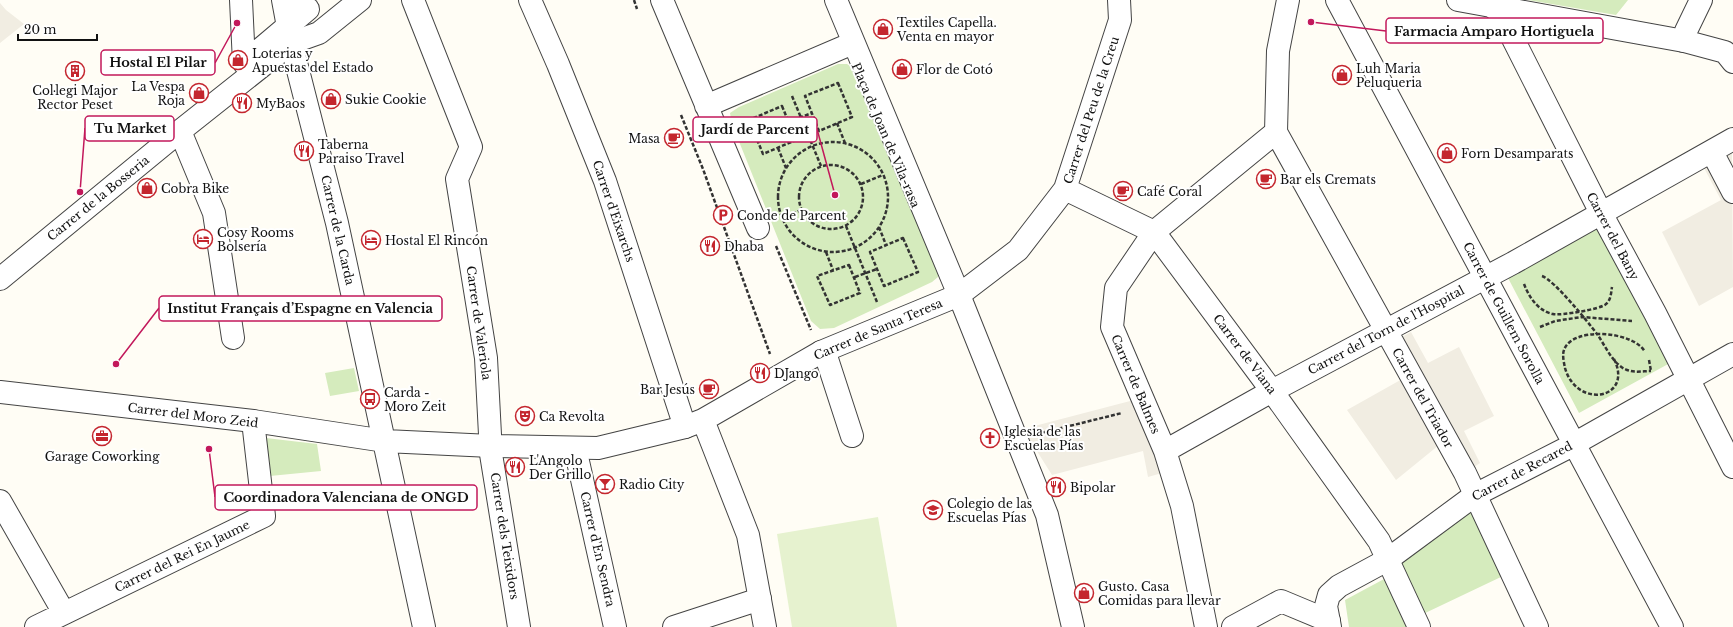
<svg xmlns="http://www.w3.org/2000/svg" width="1733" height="627" font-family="'Libre Baskerville',serif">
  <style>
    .green { fill: #d5ebbd }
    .pitch { fill: #e6f2cf }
    .plaza { fill: #f1ede2 }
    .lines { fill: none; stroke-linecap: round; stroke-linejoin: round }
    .pedestrian-casing { stroke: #444; stroke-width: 24 }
    .minor-casing { stroke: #444; stroke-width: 24 }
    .path { stroke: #333; stroke-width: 2.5; stroke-dasharray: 4 2; stroke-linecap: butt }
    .pedestrian { stroke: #fff; stroke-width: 22 }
    .minor { stroke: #fff; stroke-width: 22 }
    .labels { text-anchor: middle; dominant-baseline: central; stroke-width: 4; stroke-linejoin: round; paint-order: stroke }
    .poi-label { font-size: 12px; fill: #111; stroke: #fff; text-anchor: start }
    .street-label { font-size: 12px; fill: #111; stroke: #fff }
    .leader { fill: none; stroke: #c2185b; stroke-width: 1.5 }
    .callout-dot { fill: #c2185b; stroke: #fff; stroke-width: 1.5 }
    .callout { fill: #fff; stroke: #c2185b; stroke-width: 1.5 }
    .callout-label { font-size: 13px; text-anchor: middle; font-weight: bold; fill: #111 }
  </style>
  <rect width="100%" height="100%" fill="#fffdf5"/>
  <path class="green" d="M1528 0H1628L1616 15Z
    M838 64H847L856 70 940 270 938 277 932 282 834 328 820 329 811 321 732 124 730 113 739 107Z
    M1597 228 1670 363 1579 413 1507 276Z
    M354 368 359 391 330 396 325 373Z
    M266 438 317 444 321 471 270 476Z
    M1472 508 1503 576 1421 615 1398 566Z
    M1386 578 1409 627H1349L1345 600Z"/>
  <path class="pitch" d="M878 517 897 627H792L777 534Z"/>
  <path class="plaza" d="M0 3 6 10 24 24 0 43Z
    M1732 153 1733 287 1699 306 1662 232 1721 200 1704 168Z
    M1411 332 1428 363 1459 347 1494 416 1464 431 1480 463 1465 473 1439 445 1396 480 1347 410 1404 378 1387 345Z
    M1134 400 1162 473 1148 477 1143 451 1052 475 1023 429Z"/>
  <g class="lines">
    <g class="pedestrian-casing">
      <path id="pedestrian" d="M241 0 244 63 308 9 298 0
        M413 0 471 147 457 179 486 358 491 454 519 627
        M530 0 558 64 605 181 685 427
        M662 0 758 228
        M836 0 959 295 1018 250 1065 189 1120 20 1119 0
        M1492 6 1500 13 1601 213 1655 313 1733 467
        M1684 41 1686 31 1701 0
        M706 106 853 43
        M180 131 214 213 233 338
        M1276 132 1465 473 1537 627
        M1276 132 1278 51 1288 0
        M1712 152 1733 192
        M1065 189 1154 232 1272 391 1379 541 1419 627
        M0 279 180 131 291 43 283 0
        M821 352 826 356 852 436
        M575 448 615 627
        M1165 451 1272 391 1513 263 1733 139
        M0 501 64 613
        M36 627 264 516 253 421
        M674 627 760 599
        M1206 627 1182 506 1165 451 1112 327 1116 288 1154 232 1276 132
        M1233 627 1281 601 1329 621"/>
    </g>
    <g class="minor-casing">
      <path id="minor" d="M360 0 319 33 291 43 337 223 424 627
        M1337 0 1672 627
        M1458 0 1684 41 1725 52 1733 62
        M0 392 253 421 385 441 491 446 598 448 685 427 703 420 821 352 959 295 1047 515 1073 627
        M703 420 748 535 765 627
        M1330 627 1326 606 1329 595 1339 586 1387 560 1475 495 1565 449 1733 354"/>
    </g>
    <path class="path" d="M634 0 637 9
      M838 83 852 117 819 131 805 96Z
      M792 96 821 166
      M782 106 796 140 763 154 749 120Z
      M681 115 703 169 770 354
      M788 122 812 113
      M837 123 845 143
      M778 197a55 55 0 1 1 110 0a55 55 0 1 1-110 0Z
      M778 148 786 168
      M799 197a32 32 0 1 1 64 0a32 32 0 1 1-64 0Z
      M861 184 883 175
      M781 218 801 210
      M846 226 877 302
      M879 227 886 245
      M903 238 918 272 884 286 870 252Z
      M776 246 811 330
      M826 252 833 270
      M849 265 860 293 830 305 817 276Z
      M1542 276C1554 280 1588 322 1597 334 1605 345 1613 365 1627 370 1635 373 1643 371 1651 371
      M855 277 877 269
      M1524 284C1529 297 1538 311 1553 314 1559 316 1602 309 1606 304 1611 300 1611 293 1612 287
      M1540 327 1555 321 1582 317 1632 321
      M1614 359C1634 399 1577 410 1565 368 1564 363 1562 355 1564 350 1572 326 1634 331 1645 352
      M1649 360 1651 371
      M1041 433 1122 413"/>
    <use href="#pedestrian" class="pedestrian"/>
    <use href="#minor" class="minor"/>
  </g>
  <defs>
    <g id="shop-ring" transform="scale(1)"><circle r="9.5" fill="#fff" stroke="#c4262e" stroke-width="1.5"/><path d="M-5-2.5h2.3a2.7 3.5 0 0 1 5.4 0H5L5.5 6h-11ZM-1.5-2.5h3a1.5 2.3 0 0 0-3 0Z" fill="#c4262e"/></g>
    <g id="building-ring" transform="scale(1)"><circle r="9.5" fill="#fff" stroke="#c4262e" stroke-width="1.5"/><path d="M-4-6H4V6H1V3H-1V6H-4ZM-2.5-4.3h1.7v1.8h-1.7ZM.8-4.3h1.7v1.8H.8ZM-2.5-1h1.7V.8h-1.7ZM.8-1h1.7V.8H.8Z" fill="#c4262e"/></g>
    <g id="restaurant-ring" transform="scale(1)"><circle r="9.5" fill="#fff" stroke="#c4262e" stroke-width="1.5"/><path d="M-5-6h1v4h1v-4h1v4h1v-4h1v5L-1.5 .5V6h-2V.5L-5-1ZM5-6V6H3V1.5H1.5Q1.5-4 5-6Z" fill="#c4262e"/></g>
    <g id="cafe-ring" transform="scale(1)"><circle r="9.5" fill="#fff" stroke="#c4262e" stroke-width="1.5"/><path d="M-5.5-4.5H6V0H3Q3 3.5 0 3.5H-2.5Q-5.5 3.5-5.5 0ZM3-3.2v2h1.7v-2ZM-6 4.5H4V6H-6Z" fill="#c4262e"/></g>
    <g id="parking-ring" transform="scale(1)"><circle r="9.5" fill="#fff" stroke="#c4262e" stroke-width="1.5"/><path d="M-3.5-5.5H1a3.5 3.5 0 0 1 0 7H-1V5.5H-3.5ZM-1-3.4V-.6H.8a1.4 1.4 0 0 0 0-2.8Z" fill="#c4262e"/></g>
    <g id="hotel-ring" transform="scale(1)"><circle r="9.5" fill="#fff" stroke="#c4262e" stroke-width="1.5"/><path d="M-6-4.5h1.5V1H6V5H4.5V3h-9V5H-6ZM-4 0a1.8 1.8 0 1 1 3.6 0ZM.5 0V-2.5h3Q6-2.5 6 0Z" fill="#c4262e"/></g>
    <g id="bus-ring" transform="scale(1)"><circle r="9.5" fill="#fff" stroke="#c4262e" stroke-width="1.5"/><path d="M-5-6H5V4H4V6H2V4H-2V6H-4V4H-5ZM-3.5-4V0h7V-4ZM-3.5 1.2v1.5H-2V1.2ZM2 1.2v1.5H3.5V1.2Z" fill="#c4262e"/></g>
    <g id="theatre-ring" transform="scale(1)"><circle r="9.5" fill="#fff" stroke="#c4262e" stroke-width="1.5"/><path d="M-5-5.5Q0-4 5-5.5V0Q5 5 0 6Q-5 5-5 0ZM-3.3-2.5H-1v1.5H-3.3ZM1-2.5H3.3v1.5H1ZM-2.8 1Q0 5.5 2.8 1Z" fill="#c4262e"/></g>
    <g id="office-ring" transform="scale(1)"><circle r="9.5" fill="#fff" stroke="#c4262e" stroke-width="1.5"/><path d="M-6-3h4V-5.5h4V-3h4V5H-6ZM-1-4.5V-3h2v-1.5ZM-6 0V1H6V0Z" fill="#c4262e"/></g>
    <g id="church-ring" transform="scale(1)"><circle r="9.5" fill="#fff" stroke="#c4262e" stroke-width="1.5"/><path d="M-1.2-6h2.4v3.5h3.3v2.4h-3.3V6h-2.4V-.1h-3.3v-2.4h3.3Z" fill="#c4262e"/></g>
    <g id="bar-ring" transform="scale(1)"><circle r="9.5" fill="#fff" stroke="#c4262e" stroke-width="1.5"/><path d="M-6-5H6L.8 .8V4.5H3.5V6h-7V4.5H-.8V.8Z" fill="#c4262e"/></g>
    <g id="school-ring" transform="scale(1)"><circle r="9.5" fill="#fff" stroke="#c4262e" stroke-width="1.5"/><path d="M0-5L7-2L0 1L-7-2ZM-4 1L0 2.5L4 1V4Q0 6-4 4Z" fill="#c4262e"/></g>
  </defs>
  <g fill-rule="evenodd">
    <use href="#shop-ring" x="883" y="29"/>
    <use href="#shop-ring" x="238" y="60"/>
    <use href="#shop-ring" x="902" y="69"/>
    <use href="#building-ring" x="75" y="71"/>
    <use href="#shop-ring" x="1342" y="75"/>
    <use href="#shop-ring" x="199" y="93"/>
    <use href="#shop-ring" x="331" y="99"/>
    <use href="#restaurant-ring" x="242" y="103"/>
    <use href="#cafe-ring" x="674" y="138"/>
    <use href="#restaurant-ring" x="304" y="151"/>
    <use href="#shop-ring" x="1447" y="153"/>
    <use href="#cafe-ring" x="1266" y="179"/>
    <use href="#shop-ring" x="147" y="188"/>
    <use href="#cafe-ring" x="1123" y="191"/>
    <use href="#parking-ring" x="723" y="215"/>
    <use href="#hotel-ring" x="203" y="239"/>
    <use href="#hotel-ring" x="371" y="240"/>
    <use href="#restaurant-ring" x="710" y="246"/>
    <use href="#restaurant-ring" x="760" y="373"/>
    <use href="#cafe-ring" x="709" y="389"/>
    <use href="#bus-ring" x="370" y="399"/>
    <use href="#theatre-ring" x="525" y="416"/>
    <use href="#office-ring" x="102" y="436"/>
    <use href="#church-ring" x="990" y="438"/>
    <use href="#restaurant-ring" x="515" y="467"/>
    <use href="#bar-ring" x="605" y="484"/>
    <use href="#restaurant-ring" x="1056" y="487"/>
    <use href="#school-ring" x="933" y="510"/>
    <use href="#shop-ring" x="1084" y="593"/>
  </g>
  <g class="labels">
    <g class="poi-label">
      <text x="897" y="22">Textiles Capella.<tspan x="897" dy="14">Venta en mayor</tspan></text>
      <text x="252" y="53">Loterias y<tspan x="252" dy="14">Apuestas del Estado</tspan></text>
      <text x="1356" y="68">Luh Maria<tspan x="1356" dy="14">Peluqueria</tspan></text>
      <text x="916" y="69">Flor de Cotó</text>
      <text x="185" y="86" text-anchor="end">La Vespa<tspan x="185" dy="14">Roja</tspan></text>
      <text x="75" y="90" text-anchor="middle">Col·legi Major<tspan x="75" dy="14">Rector Peset</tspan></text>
      <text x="345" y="99">Sukie Cookie</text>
      <text x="256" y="103">MyBaos</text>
      <text x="660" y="138" text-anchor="end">Masa</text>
      <text x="318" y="144">Taberna<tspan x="318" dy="14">Paraiso Travel</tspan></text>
      <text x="1461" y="153">Forn Desamparats</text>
      <text x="1280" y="179">Bar els Cremats</text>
      <text x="161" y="188">Cobra Bike</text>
      <text x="1137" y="191">Café Coral</text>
      <text x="737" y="215">Conde de Parcent</text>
      <text x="217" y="232">Cosy Rooms<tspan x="217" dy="14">Bolsería</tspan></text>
      <text x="385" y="240">Hostal El Rincón</text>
      <text x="724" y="246">Dhaba</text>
      <text x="774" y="373">DJango</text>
      <text x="695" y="389" text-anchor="end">Bar Jesús</text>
      <text x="384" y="392">Carda -<tspan x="384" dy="14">Moro Zeit</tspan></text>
      <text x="539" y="416">Ca Revolta</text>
      <text x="1004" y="431">Iglesia de las<tspan x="1004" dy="14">Escuelas Pías</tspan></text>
      <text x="102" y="456" text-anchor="middle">Garage Coworking</text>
      <text x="529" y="460">L'Angolo<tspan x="529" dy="14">Der Grillo</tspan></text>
      <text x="619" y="484">Radio City</text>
      <text x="1070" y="487">Bipolar</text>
      <text x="947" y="503">Colegio de las<tspan x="947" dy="14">Escuelas Pías</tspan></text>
      <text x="1098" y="586">Gusto. Casa<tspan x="1098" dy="14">Comidas para llevar</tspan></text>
    </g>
    <g class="street-label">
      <text transform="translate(1091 110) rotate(-72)">Carrer del Peu de la Creu</text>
      <text transform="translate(886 135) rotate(67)">Plaça de Joan de Vila-rasa</text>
      <text transform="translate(98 198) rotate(-39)">Carrer de la Bosseria</text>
      <text transform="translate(614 211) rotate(71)">Carrer d'Eixarchs</text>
      <text transform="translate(338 230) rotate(77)">Carrer de la Carda</text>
      <text transform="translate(1613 236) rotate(62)">Carrer del Bany</text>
      <text transform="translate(1504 313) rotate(62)">Carrer de Guillem Sorolla</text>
      <text transform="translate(479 323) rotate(82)">Carrer de Valeriola</text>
      <text transform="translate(878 329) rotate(-23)">Carrer de Santa Teresa</text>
      <text transform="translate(1386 330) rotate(-28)">Carrer del Torn de l'Hospital</text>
      <text transform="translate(1245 354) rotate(53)">Carrer de Viana</text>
      <text transform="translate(1136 384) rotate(67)">Carrer de Balmes</text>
      <text transform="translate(1423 398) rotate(61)">Carrer del Triador</text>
      <text transform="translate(193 415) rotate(7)">Carrer del Moro Zeid</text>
      <text transform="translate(1522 471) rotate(-28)">Carrer de Recared</text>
      <text transform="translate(505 536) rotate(81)">Carrer dels Teixidors</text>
      <text transform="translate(598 549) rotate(77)">Carrer d'En Sendra</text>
      <text transform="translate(182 556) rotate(-26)">Carrer del Rei En Jaume</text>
    </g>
  </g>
  <path class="leader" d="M1311 22L1386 31M237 23L215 63M80 192L85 128M835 195L817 129M116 364L159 308M209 449L215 497"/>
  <g class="callout-dot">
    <circle cx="1311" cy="22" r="4"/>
    <circle cx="237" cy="23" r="4"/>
    <circle cx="80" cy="192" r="4"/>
    <circle cx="835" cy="195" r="4"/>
    <circle cx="116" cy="364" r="4"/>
    <circle cx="209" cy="449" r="4"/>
  </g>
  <g class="callout">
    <rect x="1386" y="18" width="217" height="25" rx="4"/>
    <rect x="101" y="50" width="114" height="25" rx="4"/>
    <rect x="85" y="116" width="89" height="25" rx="4"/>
    <rect x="693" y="117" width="124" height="25" rx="4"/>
    <rect x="159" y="296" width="283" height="25" rx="4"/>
    <rect x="215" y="485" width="262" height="25" rx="4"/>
  </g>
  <g class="callout-label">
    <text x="1494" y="36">Farmacia Amparo Hortiguela</text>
    <text x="158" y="67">Hostal El Pilar</text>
    <text x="130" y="133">Tu Market</text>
    <text x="755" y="134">Jardí de Parcent</text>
    <text x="300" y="313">Institut Français d’Espagne en Valencia</text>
    <text x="346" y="502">Coordinadora Valenciana de ONGD</text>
  </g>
  <path d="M18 34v6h79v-6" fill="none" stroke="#111111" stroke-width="2"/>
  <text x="24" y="34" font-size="12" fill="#111111" stroke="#ffffff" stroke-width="3" paint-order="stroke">20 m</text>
</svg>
